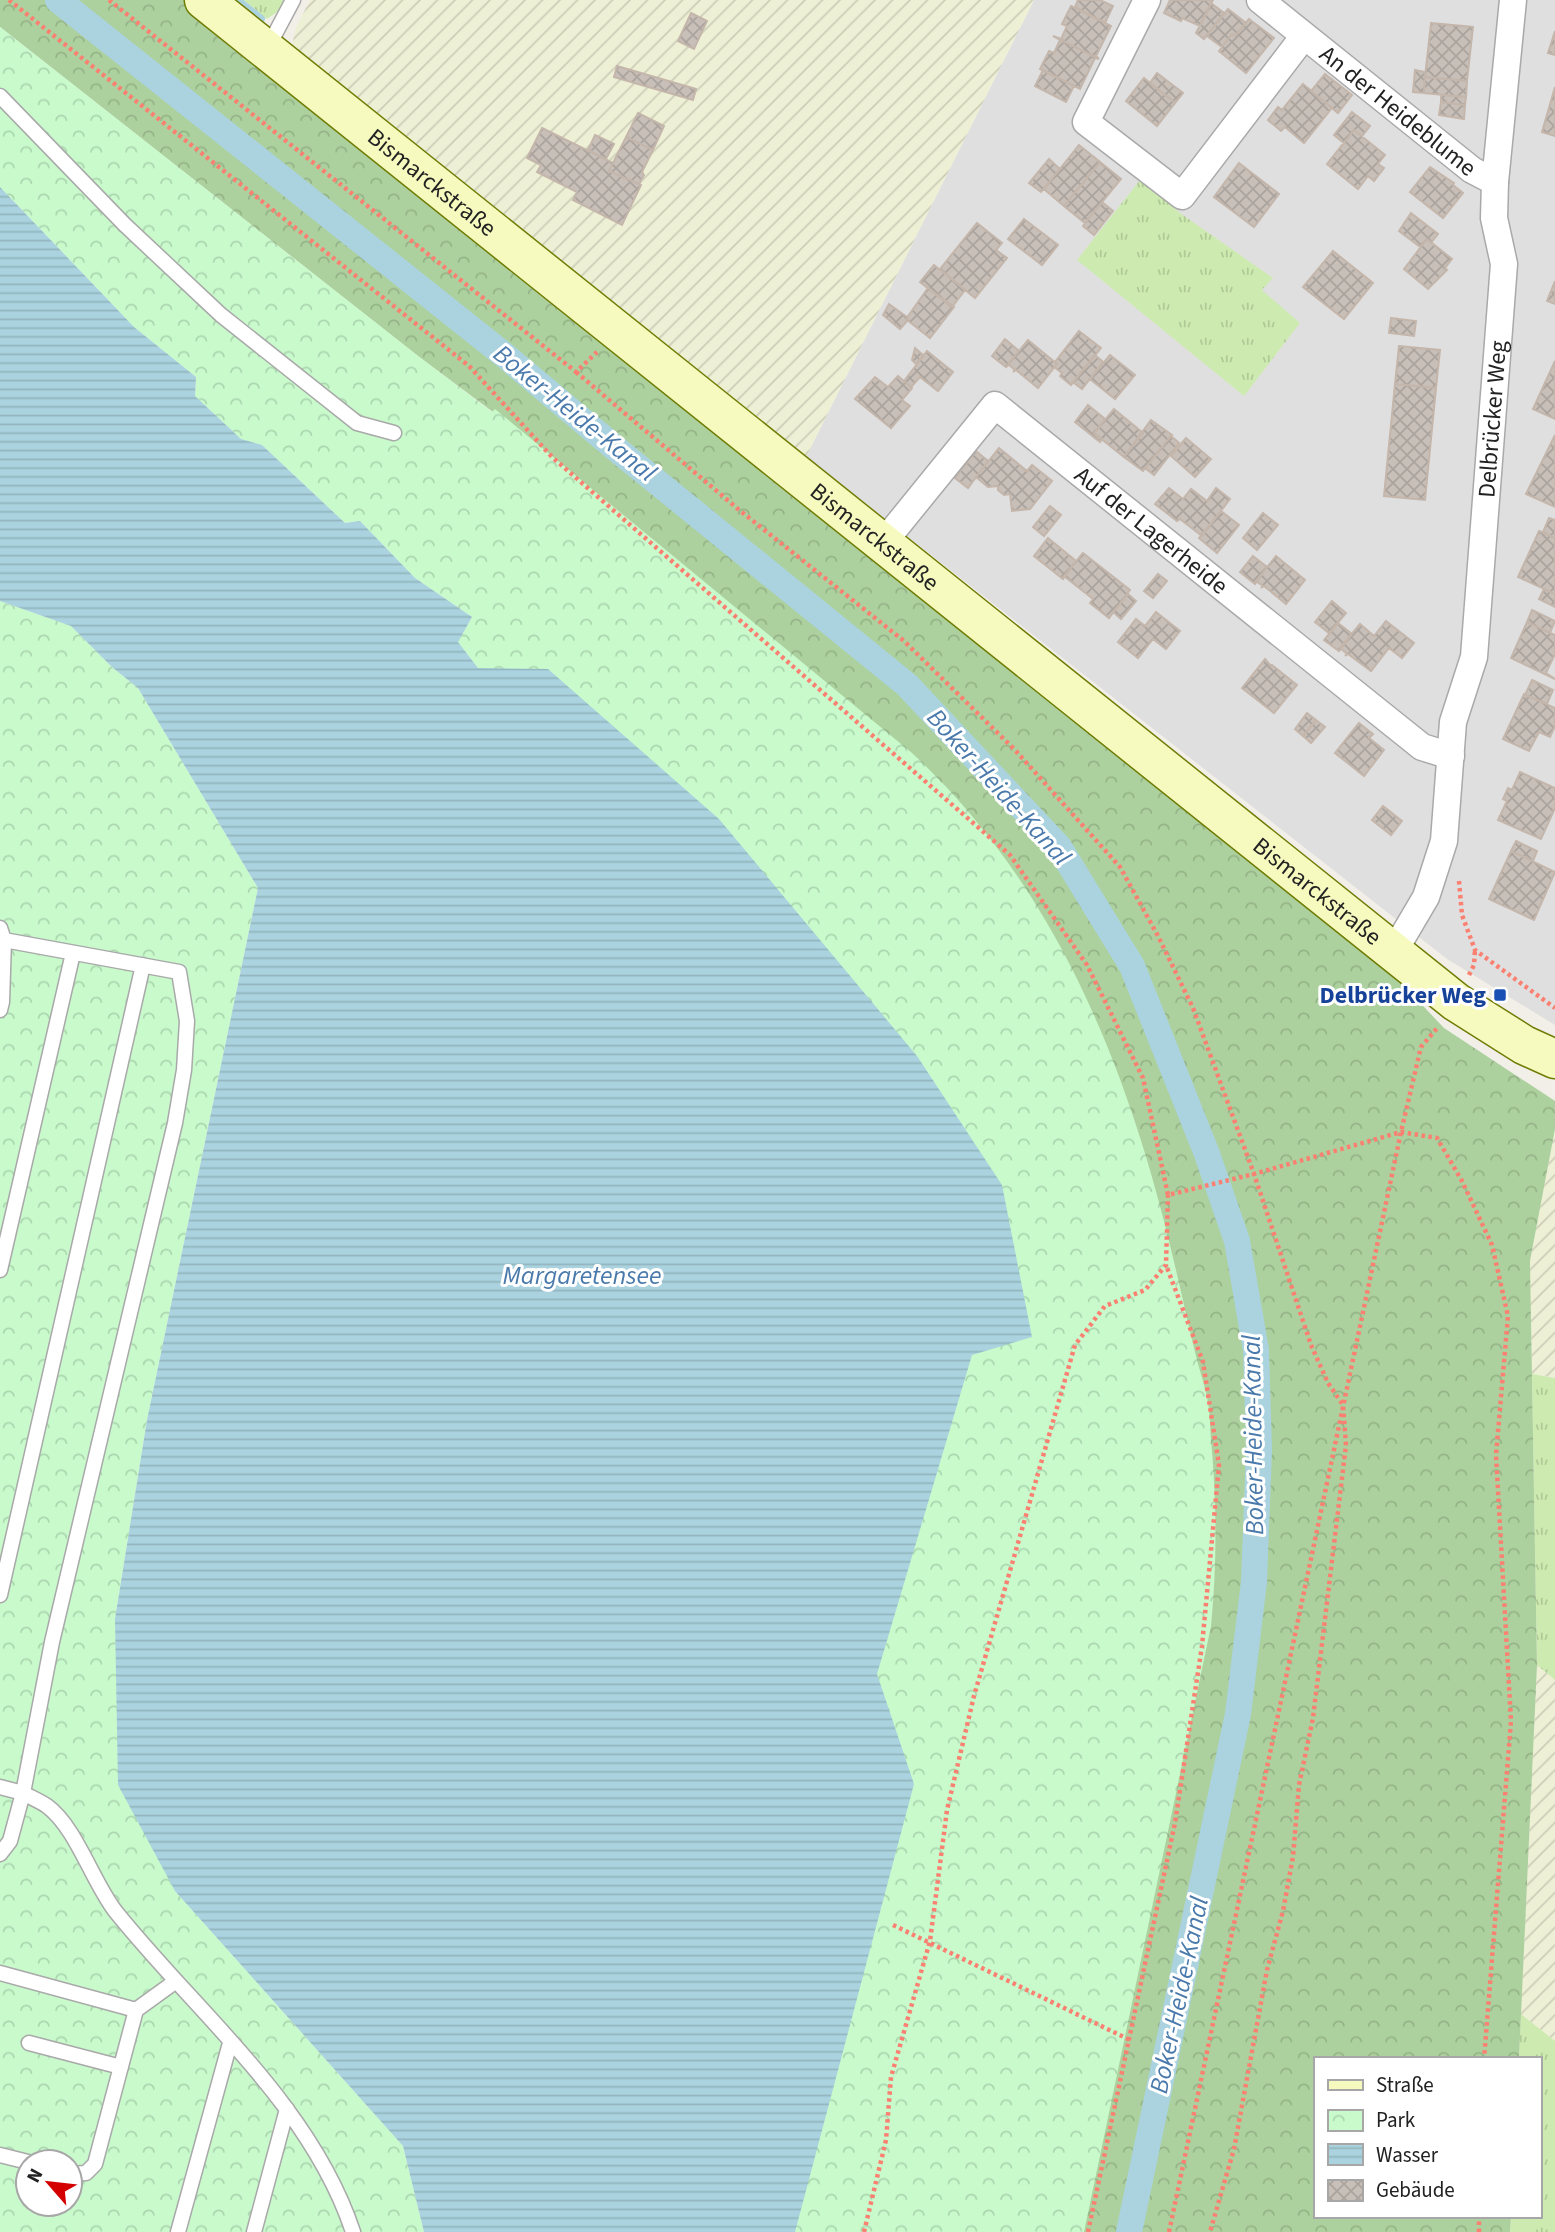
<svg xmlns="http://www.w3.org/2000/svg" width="1555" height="2232" font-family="'Source Sans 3',sans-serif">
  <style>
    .residential { fill: #e0dfdf }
    .farmland { fill: url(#farmland-furrows) }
    .grass { fill: url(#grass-tufts) }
    .forest { fill: url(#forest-crowns) }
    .park { fill: url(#park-crowns); fill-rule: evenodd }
    .water { fill: url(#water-rules) }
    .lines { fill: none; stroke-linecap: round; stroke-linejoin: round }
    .stream { stroke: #aad3df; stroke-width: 8 }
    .canal { stroke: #aad3df; stroke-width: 26 }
    .building { fill: url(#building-cross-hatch); stroke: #c4b6ab; stroke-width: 2 }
    .lane-casing { stroke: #a9a9a9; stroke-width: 17 }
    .street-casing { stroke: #a9a9a9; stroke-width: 29 }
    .secondary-casing { stroke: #707d05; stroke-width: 41 }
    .path { stroke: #fa8072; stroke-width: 4.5; stroke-dasharray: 3.5 3.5; stroke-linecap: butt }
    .lane { stroke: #fff; stroke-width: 14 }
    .street { stroke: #fff; stroke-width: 26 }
    .secondary { stroke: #f7fabf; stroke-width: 38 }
    .transit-dot { fill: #1a4fb4; stroke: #fff; stroke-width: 2.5 }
    .labels { text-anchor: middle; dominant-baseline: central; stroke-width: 6; stroke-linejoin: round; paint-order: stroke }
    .street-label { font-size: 24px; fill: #222; stroke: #fff }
    .transit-label { font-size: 24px; font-weight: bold; fill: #164399; stroke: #fff; text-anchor: end }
    .water-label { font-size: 26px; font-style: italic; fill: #4a7aab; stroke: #fff }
  </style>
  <defs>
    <pattern id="farmland-furrows" width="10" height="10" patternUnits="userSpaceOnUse" patternTransform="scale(1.75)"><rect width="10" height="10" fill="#eef0d5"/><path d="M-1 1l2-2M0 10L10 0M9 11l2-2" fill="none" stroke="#ccceb7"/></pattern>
    <pattern id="grass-tufts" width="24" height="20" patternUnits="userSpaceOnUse" patternTransform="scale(1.75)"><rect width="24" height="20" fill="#cdebb0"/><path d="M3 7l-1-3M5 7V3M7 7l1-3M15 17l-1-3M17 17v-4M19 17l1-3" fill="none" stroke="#b0c997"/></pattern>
    <pattern id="forest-crowns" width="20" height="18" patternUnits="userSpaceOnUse" patternTransform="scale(1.75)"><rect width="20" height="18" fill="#add19e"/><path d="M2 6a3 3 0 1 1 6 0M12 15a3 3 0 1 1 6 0" fill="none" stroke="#95b388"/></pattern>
    <pattern id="park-crowns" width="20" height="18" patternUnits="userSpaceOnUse" patternTransform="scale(1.75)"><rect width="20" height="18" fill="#c8facc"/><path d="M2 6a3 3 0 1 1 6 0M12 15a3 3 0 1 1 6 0" fill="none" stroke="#acd6af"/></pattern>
    <pattern id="water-rules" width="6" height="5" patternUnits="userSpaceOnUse" patternTransform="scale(1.75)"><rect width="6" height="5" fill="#aad3df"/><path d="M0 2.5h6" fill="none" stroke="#92b5bf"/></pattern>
    <pattern id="building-cross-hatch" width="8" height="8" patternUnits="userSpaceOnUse" patternTransform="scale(1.75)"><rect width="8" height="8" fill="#c7bfb8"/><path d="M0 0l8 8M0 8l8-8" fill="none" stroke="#aba49e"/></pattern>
  </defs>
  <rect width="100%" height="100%" fill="#f2efe9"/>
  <path class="residential" d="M1034 0H1555V1025L1447 959 806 457Z"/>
  <path class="farmland" d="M310 0H1034L806 457 291 50 296 27Z
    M1555 1129V1378L1532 1374 1530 1261Z
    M1537 1665 1555 1680V2041L1521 2014Z"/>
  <path class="grass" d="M243 0H285L280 10 267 19Z
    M1140 180 1180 213 1273 278 1262 290 1300 323 1244 396 1077 260Z
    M1532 1374 1555 1378V1680L1537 1665Z
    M1521 2014 1555 2041V2232H1510L1511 2216H1539V2059H1519Z"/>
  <path class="forest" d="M0 0H186L1370 950 1444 1028 1555 1101V1129L1530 1261 1537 1665 1519 2059H1315V2216H1511L1510 2232H795L505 421 418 356 0 27Z"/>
  <path class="park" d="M0 27 418 356 492 412 495 409 912 753C1062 892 1134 1084 1178 1279 1184 1304 1189 1328 1195 1352 1198 1366 1203 1379 1206 1393 1210 1408 1210 1425 1211 1440 1217 1503 1217 1563 1211 1626L1084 2232H658L478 668 458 642 472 617 415 578 360 521 345 523 262 445 241 439 195 396 196 377 134 327 0 187Z
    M0 601 71 626 112 667 138 688 258 888 147 1420 115 1619 175 1891 403 2146 424 2232H0ZM28 2162H70V2204H28Z"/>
  <path class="water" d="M0 187 134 327 196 377 195 396 241 439 262 445 345 523 360 521 415 578 472 617 458 642 478 668 548 669 719 819 917 1056 1002 1185 1032 1337 972 1355 877 1674 914 1784 795 2232H424L403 2146 175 1891 118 1785 115 1619 147 1420 258 888 138 688 112 667 71 626 0 601Z"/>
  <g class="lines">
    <path class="stream" d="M237 0 261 19"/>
    <path class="canal" d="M58 0 503 354 615 448 907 685 1059 847 1132 966 1207 1154 1237 1241 1256 1350 1259 1450 1254 1582 1238 1714 1129 2232"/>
  </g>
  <path class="building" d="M1078 0H1100L1113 6 1105 23 1075 7Z
    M1170 0H1213L1200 26 1182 18 1181 21 1164 13Z
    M1211 3 1224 13 1204 39 1196 33Z
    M1071 6 1111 26 1096 56 1099 59 1053 36 1061 39 1067 26 1062 24Z
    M1228 9 1246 23 1235 36 1232 34 1222 47 1207 36Z
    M691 13 707 21 694 49 678 41Z
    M1249 19 1274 38 1246 73 1219 51 1232 34 1235 36Z
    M1431 23 1473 27 1467 81 1425 77Z
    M1555 31V55L1548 53Z
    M1053 36 1099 59 1095 58 1080 89 1040 69 1049 51 1054 53 1060 40Z
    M617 66 696 89 693 100 614 77Z
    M1043 70 1074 86 1066 102 1035 86Z
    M1415 70 1425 72 1424 93 1413 92Z
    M1157 73 1183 93 1175 103 1150 83Z
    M1325 74 1352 95 1338 113 1311 91Z
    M1425 77 1467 81 1466 97 1424 93Z
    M1144 78 1175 103 1157 126 1126 101Z
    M1303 84 1332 108 1304 143 1285 127 1281 131 1268 120 1278 107 1282 110Z
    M1555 87V136L1542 132Z
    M1441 95 1466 97 1465 105 1441 102Z
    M1441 102 1465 105 1464 119 1439 115Z
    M1352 112 1370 126 1362 136 1354 130 1344 143 1334 135Z
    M638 113 664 126 653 150 626 137Z
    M542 128 613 163 609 171 641 185 622 225 573 200 577 192 537 172 541 165 527 158Z
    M1354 130 1385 155 1378 164 1384 168 1374 181 1368 176 1358 189 1327 164Z
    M595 135 614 144 606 159 588 150Z
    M626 137 653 150 642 172 644 175 639 184 609 171Z
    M1079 145 1100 162 1064 206 1044 189Z
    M1049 159 1060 169 1041 192 1029 183Z
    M1100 162 1121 179 1085 223 1064 206Z
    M1239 163 1279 194 1254 227 1214 197Z
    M1430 167 1454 183 1453 185 1463 193 1443 218 1410 192Z
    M1102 202 1113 211 1094 235 1083 226Z
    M1411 213 1438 234 1431 243 1427 239 1420 247 1399 231Z
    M1024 219 1058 245 1042 265 1008 239Z
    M977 223 1002 243 996 250 1007 258 975 298 940 269Z
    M1427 239 1452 259 1445 268 1447 270 1428 289 1404 269Z
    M1333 251 1373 283 1344 319 1303 287Z
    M934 265 965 290 952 307 920 282Z
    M1555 281V304L1547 301Z
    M928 288 954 307 930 338 906 319Z
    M889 304 907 317 908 320 900 329 883 315Z
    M1391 318 1416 321 1414 336 1389 333Z
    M1079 331 1101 348 1071 385 1060 376 1062 373 1054 367 1057 364 1055 362Z
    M1005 339 1019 351 1006 367 992 356Z
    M1028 340 1057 364 1038 388 1016 370 1013 372 1015 370 1009 365 1006 367Z
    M1399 346 1440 350 1436 388 1395 384Z
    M915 348 923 355 916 364 912 360Z
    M927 351 953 372 938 391 920 377 911 387 904 381Z
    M1095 355 1103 362 1082 389 1073 382Z
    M1110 355 1135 375 1115 399 1090 379Z
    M1555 361V419L1533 409Z
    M898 376 912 388 902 400 910 406 891 428 855 399 875 377 888 387Z
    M1395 384 1436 388 1425 500 1384 496Z
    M1088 405 1105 419 1094 433 1102 439 1100 442 1075 422Z
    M1114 409 1143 433 1124 457 1094 433Z
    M1151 420 1172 435 1143 471 1124 457Z
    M1555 435V507L1526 494Z
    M1171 436 1179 443 1154 475 1145 468Z
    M1186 438 1211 459 1195 477 1171 456Z
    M999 448 1027 471 1032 465 1052 481 1030 509 1012 511 1010 494 1004 495 998 490V486L988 487 976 477Z
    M976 451 988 461 968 488 955 478Z
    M1169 488 1183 499 1191 489 1207 501 1216 488 1230 499 1202 536 1180 519 1177 521 1155 504Z
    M1050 506 1061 515 1044 536 1033 527Z
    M1221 511 1239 525 1217 553 1199 538Z
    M1263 513 1278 525 1257 550 1243 538Z
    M1549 518 1555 520V538L1543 532Z
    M1539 531 1555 538V594L1518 577Z
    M1048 538 1076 561 1063 579 1034 556Z
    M1083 553 1130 590 1109 618 1090 603 1093 599 1064 576Z
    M1253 556 1267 567 1255 584 1240 572Z
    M1276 556 1305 580 1286 604 1264 586 1261 588 1263 586 1256 581Z
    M1158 574 1167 581 1153 598 1144 591Z
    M1544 589 1555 594V607L1539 599Z
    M1128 594 1136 601 1121 619 1113 612Z
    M1332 601 1346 613 1329 633 1315 622Z
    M1532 610 1555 621 1550 633 1527 622Z
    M1156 612 1180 631 1166 649 1153 639 1138 658 1118 642 1136 619 1145 626Z
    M1386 621 1414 643 1402 658 1389 648 1371 671 1348 654 1345 656 1347 654 1340 648 1360 624 1374 636Z
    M1527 622 1555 635V654L1546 673 1555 679 1511 658Z
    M1338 623 1352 634 1339 651 1324 640Z
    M1265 659 1271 666 1272 665 1297 685 1274 713 1242 688Z
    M1532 680 1553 690 1547 704 1525 695Z
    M1524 694 1555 708V726L1550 737 1539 732 1529 751 1503 739Z
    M1307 713 1316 720 1303 736 1295 729Z
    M1316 720 1325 727 1311 743 1303 736Z
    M1359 723 1373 734 1369 738 1384 750 1364 776 1335 753Z
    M1520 772 1555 788V808L1541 839 1498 820 1507 801 1503 799 1508 788 1512 790Z
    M1383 806 1402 821 1391 835 1372 820Z
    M1516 841 1537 851 1533 861 1511 851Z
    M1511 851 1555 872 1534 920 1489 899Z"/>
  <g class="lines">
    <g class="lane-casing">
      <path id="lane" d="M267 49 293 0
        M0 96 125 225 221 315 357 423 394 433
        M0 928 4 940 179 972 187 1021 184 1070 175 1123 52 1642 23 1793C30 1797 40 1801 47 1806 76 1827 93 1883 116 1912 198 2014 311 2105 353 2232
        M0 1010 2 1002 4 940
        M0 1270 73 953
        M0 1595 143 965
        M0 1787 23 1793 10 1841 0 1854
        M0 1973 136 2010 176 1981
        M29 2043 121 2067
        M0 2155 28 2162
        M70 2174 86 2173 95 2164 136 2010
        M178 2232 230 2043
        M254 2232 287 2109"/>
    </g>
    <g class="street-casing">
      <g id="street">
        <path d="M1147 0 1086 122 1182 196 1304 36"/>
        <path id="s1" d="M1260 0 1472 170 1495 182"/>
        <path id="s2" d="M883 543 995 405 1422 747 1451 756"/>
        <path id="s3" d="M1393 953 1426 897 1444 841 1453 722 1474 657 1504 264 1494 218 1495 182 1513 0"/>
      </g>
    </g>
    <g class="secondary-casing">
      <g id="secondary">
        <path id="s4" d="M204 0 1456 1002 1524 1045 1555 1059"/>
      </g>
    </g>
    <path class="path" d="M9 0 469 366 552 457 1010 855 1087 965 1143 1078 1168 1195 1254 1174 1401 1132 1437 1138 1462 1181 1492 1245 1508 1316 1496 1455 1511 1721 1484 2059
      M109 0 576 372 597 352
      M576 372 738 509 904 641 1015 750 1120 867 1158 936 1193 1008 1254 1174 1311 1345 1328 1383 1343 1405 1346 1445 1313 1718 1299 1785 1293 1857 1283 1911 1267 1970 1234 2149 1210 2232
      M1459 881 1462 915 1475 950 1555 1008
      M1469 975 1474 965 1475 950
      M893 1925 1130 2040
      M864 2232 886 2140 891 2077 930 1941 947 1810 974 1696 1075 1345 1105 1306 1145 1290 1166 1265 1168 1195
      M1088 2232 1175 1823 1202 1646 1219 1465 1203 1362 1166 1265
      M1169 2232 1401 1132 1421 1047 1438 1027
      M1479 2232V2216"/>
    <use href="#lane" class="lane"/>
    <use href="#street" class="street"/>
    <use href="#secondary" class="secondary"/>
  </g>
  <rect class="transit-dot" x="1493" y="988" width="14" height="14" rx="3.5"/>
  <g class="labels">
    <g class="street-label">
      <text stroke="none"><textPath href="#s1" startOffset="177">An der Heideblume</textPath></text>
      <text stroke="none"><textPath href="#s4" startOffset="292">Bismarckstraße</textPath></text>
      <text stroke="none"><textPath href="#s3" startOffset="550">Delbrücker Weg</textPath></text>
      <text stroke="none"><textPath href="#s2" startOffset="378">Auf der Lagerheide</textPath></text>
      <text stroke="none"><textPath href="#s4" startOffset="859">Bismarckstraße</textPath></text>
      <text stroke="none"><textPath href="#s4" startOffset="1426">Bismarckstraße</textPath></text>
    </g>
    <g class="transit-label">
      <text x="1486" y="995">Delbrücker Weg</text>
    </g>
    <g class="water-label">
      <text transform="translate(575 413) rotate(39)">Boker-Heide-Kanal</text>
      <text transform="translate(999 787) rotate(48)">Boker-Heide-Kanal</text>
      <text x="582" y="1275">Margaretensee</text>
      <text transform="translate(1253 1435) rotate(-91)">Boker-Heide-Kanal</text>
      <text transform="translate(1179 1995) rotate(-78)">Boker-Heide-Kanal</text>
    </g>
  </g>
  <rect x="1314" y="2057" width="228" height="161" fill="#ffffff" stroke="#a7a7a7" stroke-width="2"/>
  <rect x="1328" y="2080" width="35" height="10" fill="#f7fabf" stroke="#a7a7a7" stroke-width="2"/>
  <text x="1376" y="2092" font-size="21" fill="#222222">Straße</text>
  <rect x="1328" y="2110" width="35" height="21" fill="url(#park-crowns)" stroke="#a7a7a7" stroke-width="2"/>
  <text x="1376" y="2127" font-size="21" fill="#222222">Park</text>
  <rect x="1328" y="2144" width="35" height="21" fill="url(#water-rules)" stroke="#a7a7a7" stroke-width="2"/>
  <text x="1376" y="2162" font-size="21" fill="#222222">Wasser</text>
  <rect x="1328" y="2180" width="35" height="21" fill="url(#building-cross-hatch)" stroke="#a7a7a7" stroke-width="2"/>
  <text x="1376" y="2197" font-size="21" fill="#222222">Gebäude</text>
  <g transform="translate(49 2183) rotate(298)"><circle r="33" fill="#ffffff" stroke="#a7a7a7" stroke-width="2"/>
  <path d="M0-5L12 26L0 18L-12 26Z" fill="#d40000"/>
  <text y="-10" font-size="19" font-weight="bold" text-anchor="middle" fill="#222222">N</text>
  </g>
</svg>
